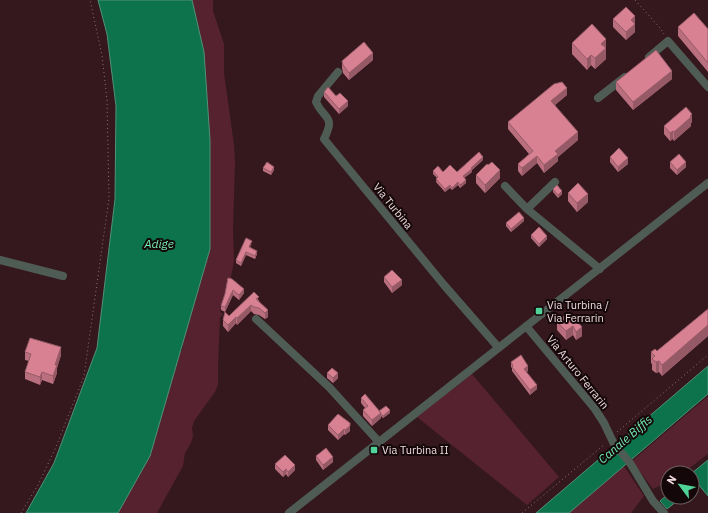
<svg xmlns="http://www.w3.org/2000/svg" width="708" height="513" font-family="'IBM Plex Sans',sans-serif">
  <style>
    .green { fill: #56222f }
    .water { fill: #0d734c; stroke: #519278 }
    .lines { fill: none; stroke-linecap: round; stroke-linejoin: round }
    .path { stroke: #8a7277; stroke-width: 1; stroke-dasharray: 1 3; stroke-linecap: butt }
    .minor { stroke: #4f5c55; stroke-width: 8 }
    .wall { fill: #b96f7e }
    .shaded-wall { fill: #965a66 }
    .building { fill: #d78192; stroke: #965a66 }
    .poi-dot { fill: #50d398; stroke: #130709; stroke-width: 1.5 }
    .labels { text-anchor: middle; dominant-baseline: central; stroke-width: 4; stroke-linejoin: round; paint-order: stroke }
    .street-label { font-size: 11px; fill: #efdbde; stroke: #130709 }
    .poi-label { font-size: 11px; fill: #efdbde; stroke: #130709; text-anchor: start }
    .water-label { font-size: 12px; font-style: italic; fill: #73ebb1; stroke: #130709 }
  </style>
  <rect width="100%" height="100%" fill="#34181e"/>
  <path class="green" d="M179 0H213V11L224 44V73L234 145 235 162 233 230 234 261 230 282 227 286 220 312 223 314 220 318 218 366V385L215 392 194 421 192 428 193 436 191 443 185 453 183 466 157 513H113L168 354 182 351 183 345 176 343Z
    M472 374 559 477 527 505 417 417Z
    M708 396V454L683 473H668V482L653 489 632 461Z
    M624 466 644 496 631 513H569Z"/>
  <path class="water" d="M98 0H192L204 52 210 140V249L150 456 118 513H26L54 463 97 348 115 199 116 106 107 34Z
    M708 366V394L569 513H536Z
    M708 460V496L698 484 692 489V473Z
    M668 494V497H682L667 509 660 501Z"/>
  <g class="lines">
    <path class="path" d="M635 0 660 28 664 34
      M617 432 708 355
      M21 513 38 485 56 447 84 376 109 198 107 100 102 55 90 0
      M522 513 605 444"/>
    <path class="minor" d="M649 57 668 41 708 87
      M338 72 318 96 316 102C324 120 336 115 324 139L444 285 498 347
      M598 98 625 77
      M505 186 527 209 600 269
      M527 209 555 182
      M0 260 63 276
      M256 319 329 387 379 442
      M526 326 595 409 604 423 614 444 630 463 653 501 664 513
      M289 513 708 183"/>
  </g>
  <path class="wall" d="M635 16V32L626 40 613 27V19Z
    M678 27 708 29V72L678 36Z
    M572 43 606 50V59L595 69 591 65 587 70 572 54Z
    M373 60 349 80 343 73 342 68V61Z
    M672 79 633 110 616 90V82Z
    M324 92 336 96 348 106 339 114 324 97Z
    M567 95 555 105 578 140 558 157V161L544 173 537 163 522 176 518 171V164L529 154 508 129V122Z
    M692 122 691 123V126L674 141 673 139 670 141 664 134V126Z
    M610 157 628 164 618 172 610 162Z
    M483 160 472 170V172L464 178 466 183 460 188 458 185 452 190 450 188 445 192 436 182 437 178 433 174V171L457 172Z
    M670 162 686 167 677 175 670 168Z
    M263 168 274 170 271 175 263 171Z
    M476 175 500 178 485 193 476 183Z
    M553 189 562 194 558 198 553 192Z
    M568 193 588 202 577 212 568 201Z
    M524 221 511 232 506 226V223Z
    M531 235 547 239 539 247 531 238Z
    M252 244 250 247 257 254 255 259 246 255 241 266 236 263V260Z
    M384 277 402 285 392 293 384 282Z
    M228 278 244 293 239 300 233 295 225 312 221 310V306L225 294Z
    M254 292 268 317 265 319 259 315 254 314 251 311 237 325 236 323 228 332 223 326V320L229 316Z
    M708 309V336L662 376 659 372 656 373 652 370V364L651 363V352L657 351Z
    M569 312 582 336 576 340 573 335 566 340 557 330V322Z
    M25 352 61 355 57 368V373L53 384 42 380 40 385 25 379V372L29 361 25 360Z
    M511 362 528 371 526 372 537 389 530 395 512 371V368L511 367Z
    M327 373 338 378 333 383 327 378Z
    M361 398 379 411 390 413 383 418 381 416V418L372 426 363 416V410L365 408 361 403Z
    M328 425 350 431 345 435 344 434 338 440 328 430Z
    M316 456 333 462 323 470 316 460Z
    M275 464 295 470 288 477 286 474 283 477 275 469Z"/>
  <path class="shaded-wall" d="M635 16V32L626 40V32L631 20Z
    M606 39V59L595 69V58L601 44Z
    M373 53V60L349 80V73Z
    M591 55V65L587 70V59Z
    M672 71V79L633 110V102Z
    M567 88V95L551 108V101Z
    M348 101V106L339 114V109Z
    M692 114V122L691 123V126L674 141V132Z
    M673 131V139L670 141V133Z
    M578 132V140L558 157V161L544 173V165L555 151Z
    M537 156V163L522 176V168Z
    M483 157V160L472 170V172L463 179V176Z
    M628 158V164L618 172V167Z
    M686 162V167L677 175V170Z
    M274 167V170L271 175V172Z
    M500 170V178L485 193V185Z
    M466 180V183L460 188V185Z
    M458 182V185L452 190V188Z
    M450 185V188L445 192V189Z
    M562 191V194L558 198V195Z
    M588 194V202L577 212V203Z
    M524 218V221L511 232V229Z
    M547 236V239L539 247V244Z
    M257 251V254L255 259V256Z
    M246 252V255L241 266V263Z
    M402 280V285L392 293V287Z
    M244 289V293L239 300V295Z
    M233 290V295L225 312V307Z
    M251 305V311L237 325V318Z
    M268 310V317L265 319V313Z
    M236 317V323L228 332V325Z
    M708 325V336L662 376V365Z
    M573 326V335L566 340V331Z
    M582 327V336L576 340V332Z
    M61 347V355L57 368V373L53 384V376L55 365Z
    M659 361V372L656 373V362Z
    M528 366V371L524 374V369Z
    M42 372V380L40 385V377Z
    M338 373V378L333 383V378Z
    M537 385V389L530 395V390Z
    M390 410V413L383 418V416Z
    M381 413V418L372 426V420Z
    M350 426V431L345 435V430Z
    M344 429V434L338 440V435Z
    M333 457V462L323 470V465Z
    M295 465V470L288 477V472Z
    M286 469V474L283 477V472Z"/>
  <path class="building" d="M626 7 635 16 631 20 635 24 626 32 613 19Z
    M694 13 708 29V63L678 27Z
    M592 24 606 39 601 44 606 48 595 58 591 55 587 59 572 43Z
    M364 42 373 53 349 73 343 65 342 61Z
    M656 50 672 71 633 102 616 82Z
    M562 82 567 88 551 101 578 132 555 151 558 154 544 165 537 156 522 168 518 164 533 151 508 122 554 84Z
    M328 87 336 96 340 93 348 101 339 109 324 92Z
    M686 107 692 114 690 116 691 117 674 132 673 131 670 133 664 126Z
    M619 148 628 158 618 167 610 157Z
    M479 152 483 157 471 168 472 169 463 176 466 180 460 185 458 182 452 188 450 185 445 189 436 179 438 177 433 171 438 166 443 172 450 165 457 172Z
    M679 154 686 162 677 170 670 162Z
    M267 162 274 167 271 172 263 168Z
    M492 162 500 170 485 185 476 175 487 164 488 165Z
    M578 183 588 194 577 203 568 193Z
    M557 185 562 191 558 195 553 189Z
    M519 212 524 218 511 229 506 223Z
    M539 227 547 236 539 244 531 235Z
    M246 238 252 241 249 247 257 251 255 256 246 252 241 263 236 260Z
    M392 270 402 280 392 287 384 277Z
    M228 278 232 279 244 289 239 295 233 290 225 307 221 306 225 294Z
    M254 292 259 297 256 299 268 310 265 313 259 308 254 307 251 305 237 318 236 317 228 325 223 320 225 312 229 316Z
    M708 309V325L662 365 659 361 656 362 652 359 655 356 651 352 655 349 657 351Z
    M569 312 582 327 576 332 573 326 566 331 557 322Z
    M30 338 61 347 55 365H57L53 376 42 372 40 377 25 372 31 354 25 352Z
    M521 355 528 366 524 369 537 385 530 390 512 367 513 366 511 362Z
    M332 368 338 373 333 378 327 373Z
    M365 394 381 413 372 420 363 410 368 406 361 398Z
    M386 406 390 410 383 416 379 411Z
    M338 414 350 423V426L345 430 344 429 338 435 328 425Z
    M326 448 333 457 323 465 316 456Z
    M285 455 295 465 288 472 286 469 283 472 275 464Z"/>
  <g class="poi-dot">
    <rect x="535" y="307" width="8" height="8" rx="2"/>
    <rect x="370" y="446" width="8" height="8" rx="2"/>
  </g>
  <g class="labels">
    <g class="street-label">
      <text transform="translate(393 206) rotate(51)">Via Turbina</text>
      <text transform="translate(578 372) rotate(51)">Via Arturo Ferrarin</text>
    </g>
    <g class="poi-label">
      <text x="547" y="305">Via Turbina /<tspan x="547" dy="13">Via Ferrarin</tspan></text>
      <text x="382" y="450">Via Turbina II</text>
    </g>
    <g class="water-label">
      <text x="159" y="243">Adige</text>
      <text transform="translate(625 439) rotate(-41)">Canale Biffis</text>
    </g>
  </g>
  <g transform="translate(680 485) rotate(302)"><circle r="19" fill="#130709" stroke="#6b5c5e"/>
  <path d="M0-3L7 15L0 10L-7 15Z" fill="#50d398"/>
  <text y="-6" font-size="11" font-weight="bold" text-anchor="middle" fill="#efdbde">N</text>
  </g>
</svg>
